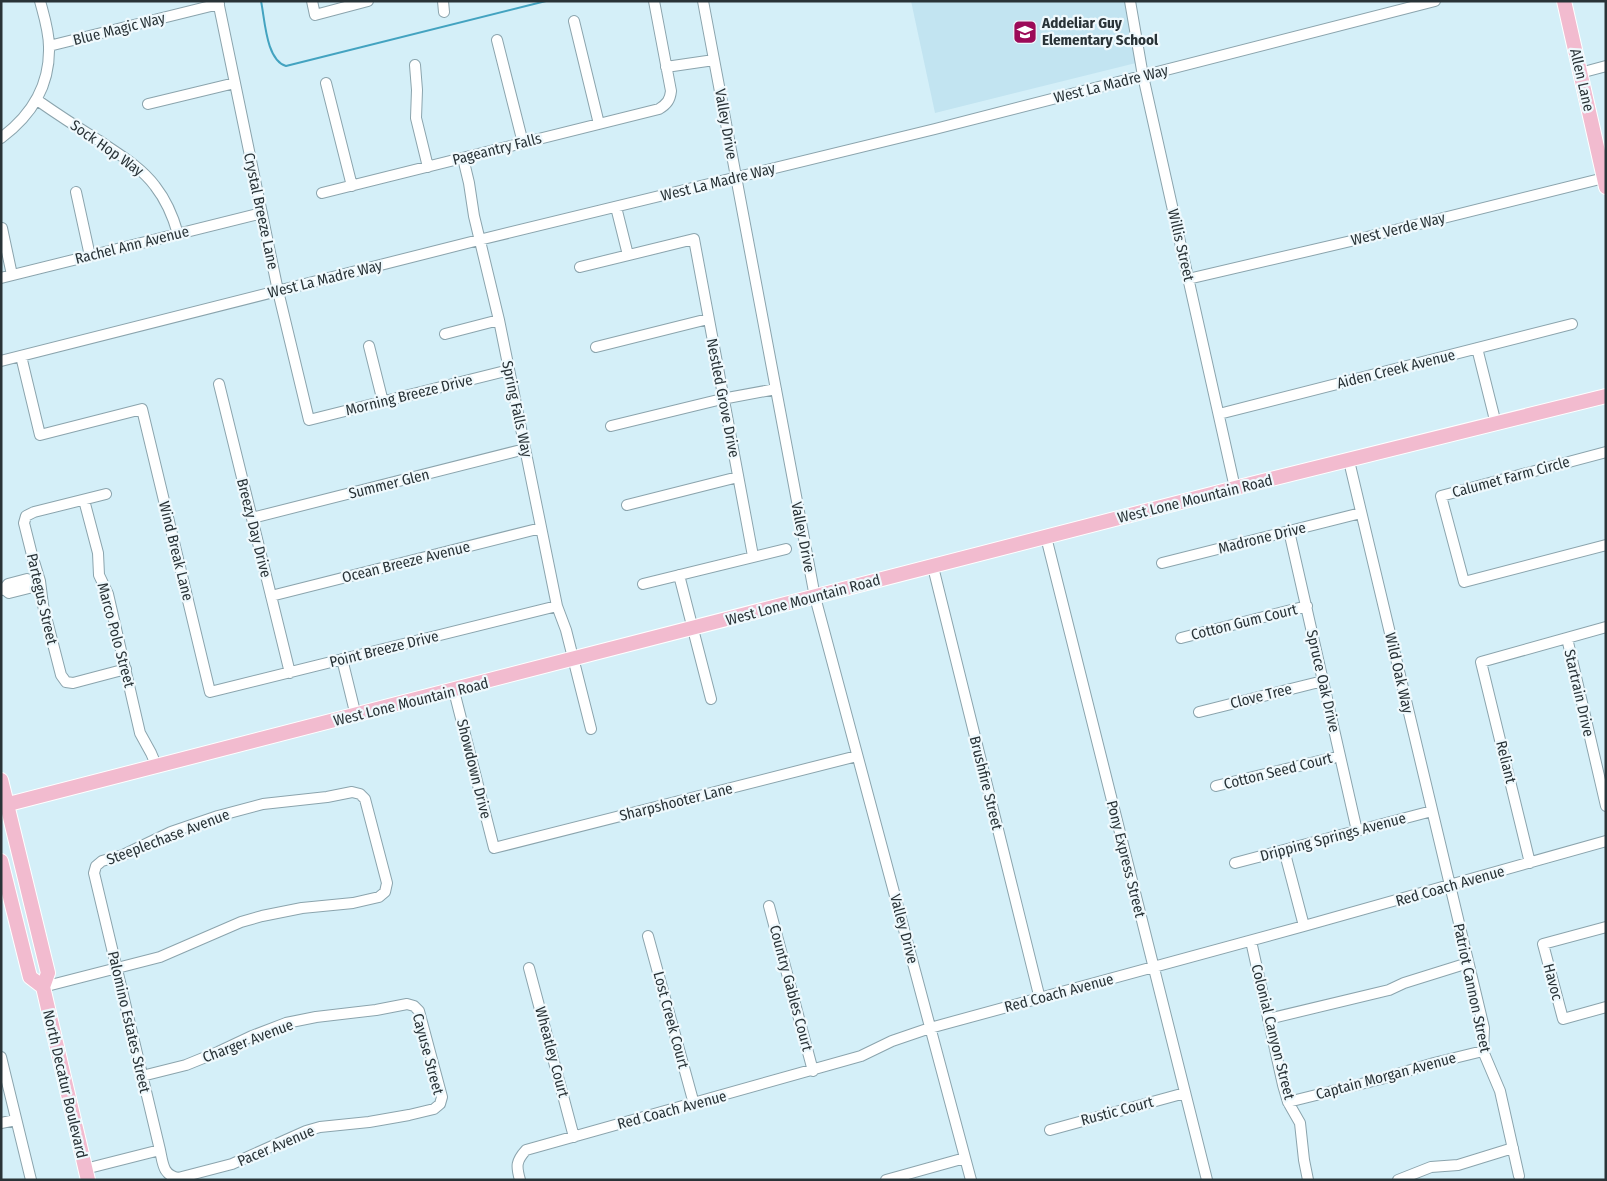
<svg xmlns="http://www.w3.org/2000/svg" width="1607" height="1181" font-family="'Fira Sans Condensed',sans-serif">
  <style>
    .built { fill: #c2e4f1 }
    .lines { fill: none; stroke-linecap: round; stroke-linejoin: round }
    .stream { stroke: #43a3c0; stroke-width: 2 }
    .minor-casing { stroke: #8ba4ad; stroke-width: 12 }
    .major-casing { stroke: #fff; stroke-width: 16 }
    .minor { stroke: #fff; stroke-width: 10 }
    .major { stroke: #f2bbcf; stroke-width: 14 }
    .labels { text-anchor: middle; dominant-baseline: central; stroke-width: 4.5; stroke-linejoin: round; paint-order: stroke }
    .poi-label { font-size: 15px; font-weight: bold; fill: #293337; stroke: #eff9fd; text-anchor: start }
    .street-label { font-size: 15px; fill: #293337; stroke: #eff9fd }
  </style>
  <rect width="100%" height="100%" fill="#d4eff8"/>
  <path class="built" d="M911 1H1125L1140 62 935 113Z"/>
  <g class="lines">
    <path class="stream" d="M261 1C265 20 266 60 286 66L546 1"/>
    <g class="minor-casing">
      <path id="minor" d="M218 1 278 291 309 420 509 370
        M312 1 315 15 368 1
        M443 1 444 12
        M703 1 815 597 971 1180
        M1130 1 1143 76 1235 488
        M574 21 599 124
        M497 40 523 143
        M49 46 219 4
        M415 65 417 90 416 118 428 167
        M666 67 714 60
        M1580 73 1606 66
        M326 83 352 186
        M37 100C57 114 77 127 98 140 118 154 140 166 155 186 166 200 173 216 178 234
        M148 104 235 83
        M1 138C32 115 50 85 49 47 49 31 44 16 40 1
        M463 158 469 183 474 216 499 320 557 606 566 630 591 729
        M76 192 90 256
        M322 193 659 109C667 104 670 100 671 91L654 1
        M616 207 628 255
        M2 228 12 275
        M580 267 694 239 753 556
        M1 278 262 213
        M1188 279 1351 241 1604 178 1606 176
        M445 334 499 320
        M369 346 383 402
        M596 347 708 319
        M1477 348 1496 424
        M21 356 40 435 142 409 210 692 557 606
        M1 361 479 240 935 129 1435 1
        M219 384 290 673
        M1219 414 1572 324
        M611 426 722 399 776 389
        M1606 452 1441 496 1464 582 1606 545
        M1349 461 1484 1028 1483 1051 1500 1091 1519 1176
        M106 494 34 512 26 516 24 523 32 555 40 581 43 605 61 675 66 682 73 683 126 669
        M84 500 98 553 99 575 108 594 140 733 151 753 157 767
        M627 505 738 477
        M252 518 525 449
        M1289 531 1357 831
        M1046 537 1207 1180
        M1162 563 1361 513
        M933 567 1040 999
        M679 575 711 699
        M643 584 786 549
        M4 589 9 593 29 588 33 582 40 581
        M1 590 4 589 8 584 27 579 33 582
        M271 596 541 528
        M1181 638 1307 606
        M1567 638 1606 806
        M342 659 356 716
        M454 691 494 848 857 756
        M1199 712 1323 681
        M1216 786 1340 756
        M1284 850 1304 926
        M1235 863 1432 811
        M1530 863 1481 662 1606 627
        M769 906 813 1071
        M1606 927 1543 944 1563 1019 1606 1007
        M648 936 694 1104
        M1251 941 1283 1085 1288 1102 1300 1123 1304 1160 1308 1180
        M529 968 574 1137
        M43 987 160 957 241 922 262 916 302 908 353 903 379 897 385 892 387 883 365 799 360 794 352 792 327 797 263 804 218 816 171 832 123 855 102 861 96 866 94 873 160 1150C163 1164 163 1175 178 1178L232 1164 306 1131 320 1127 369 1122 409 1115 434 1109 440 1104 442 1097 419 1011 414 1006 407 1004 376 1010 316 1017 286 1023 252 1036 218 1052 186 1065 142 1076
        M1268 1019 1389 990 1404 983 1468 963
        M1 1057 31 1180
        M1288 1102 1381 1079 1434 1063 1483 1051
        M1 1123 16 1120
        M1050 1130 1185 1093
        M85 1169 160 1150
        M520 1180C516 1166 516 1161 526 1150L861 1056 892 1041 930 1028 1304 926 1606 841
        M886 1180 965 1158
        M1398 1180 1431 1167 1458 1165 1513 1148"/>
    </g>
    <g class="major-casing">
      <path id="major" d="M1564 1 1606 187
        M1 780 48 973 43 987 88 1180
        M1 806 1235 488 1606 396
        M1 861 30 977 43 987"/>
    </g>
    <use href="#minor" class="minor"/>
    <use href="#major" class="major"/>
  </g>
  <defs>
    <g id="school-square" transform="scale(1.25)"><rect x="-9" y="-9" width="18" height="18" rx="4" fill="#9c0a58" stroke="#eff9fd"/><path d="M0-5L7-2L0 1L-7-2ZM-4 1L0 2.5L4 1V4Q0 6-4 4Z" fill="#fff"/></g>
  </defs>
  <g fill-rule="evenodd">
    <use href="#school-square" x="1025" y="32"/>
  </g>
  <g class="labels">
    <g class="poi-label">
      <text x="1042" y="23">Addeliar Guy<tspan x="1042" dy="17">Elementary School</tspan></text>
    </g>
    <g class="street-label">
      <text transform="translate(119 29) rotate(-14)">Blue Magic Way</text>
      <text transform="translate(1582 80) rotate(77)">Allen Lane</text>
      <text transform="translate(1111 84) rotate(-14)">West La Madre Way</text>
      <text transform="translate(726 124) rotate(80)">Valley Drive</text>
      <text transform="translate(107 148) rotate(35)">Sock Hop Way</text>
      <text transform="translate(497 149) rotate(-14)">Pageantry Falls</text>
      <text transform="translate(718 182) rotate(-14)">West La Madre Way</text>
      <text transform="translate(261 211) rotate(78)">Crystal Breeze Lane</text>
      <text transform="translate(1398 229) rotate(-14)">West Verde Way</text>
      <text transform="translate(132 245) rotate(-14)">Rachel Ann Avenue</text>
      <text transform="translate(1181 245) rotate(77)">Willis Street</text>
      <text transform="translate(325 279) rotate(-14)">West La Madre Way</text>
      <text transform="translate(1396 369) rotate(-14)">Aiden Creek Avenue</text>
      <text transform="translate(409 395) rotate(-14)">Morning Breeze Drive</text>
      <text transform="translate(723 398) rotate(79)">Nestled Grove Drive</text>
      <text transform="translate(517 409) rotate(78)">Spring Falls Way</text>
      <text transform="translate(1511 477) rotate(-15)">Calumet Farm Circle</text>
      <text transform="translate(389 484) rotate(-14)">Summer Glen</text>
      <text transform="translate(1195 499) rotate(-14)">West Lone Mountain Road</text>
      <text transform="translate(254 528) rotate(76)">Breezy Day Drive</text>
      <text transform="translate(803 537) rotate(79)">Valley Drive</text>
      <text transform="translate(1262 538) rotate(-14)">Madrone Drive</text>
      <text transform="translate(176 551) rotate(76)">Wind Break Lane</text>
      <text transform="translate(406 562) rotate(-14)">Ocean Breeze Avenue</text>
      <text transform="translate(42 599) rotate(77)">Partegus Street</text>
      <text transform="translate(803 600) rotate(-15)">West Lone Mountain Road</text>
      <text transform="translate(1244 622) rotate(-14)">Cotton Gum Court</text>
      <text transform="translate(116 635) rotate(75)">Marco Polo Street</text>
      <text transform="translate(384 649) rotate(-14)">Point Breeze Drive</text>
      <text transform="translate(1399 673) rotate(77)">Wild Oak Way</text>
      <text transform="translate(1323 681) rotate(77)">Spruce Oak Drive</text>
      <text transform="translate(1579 693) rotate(77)">Startrain Drive</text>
      <text transform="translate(1261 696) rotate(-14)">Clove Tree</text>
      <text transform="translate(411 702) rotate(-14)">West Lone Mountain Road</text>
      <text transform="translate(1506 762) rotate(76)">Reliant</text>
      <text transform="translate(474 769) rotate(76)">Showdown Drive</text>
      <text transform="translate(1278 771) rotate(-14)">Cotton Seed Court</text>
      <text transform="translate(986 783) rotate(76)">Brushfire Street</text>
      <text transform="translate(676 802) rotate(-14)">Sharpshooter Lane</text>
      <text transform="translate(168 837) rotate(-21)">Steeplechase Avenue</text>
      <text transform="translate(1333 837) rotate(-15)">Dripping Springs Avenue</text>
      <text transform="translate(1126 859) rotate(76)">Pony Express Street</text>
      <text transform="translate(1450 886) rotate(-16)">Red Coach Avenue</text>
      <text transform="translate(904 929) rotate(75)">Valley Drive</text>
      <text transform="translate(1553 982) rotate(75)">Havoc</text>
      <text transform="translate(791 988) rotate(75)">Country Gables Court</text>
      <text transform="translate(1472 988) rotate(78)">Patriot Cannon Street</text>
      <text transform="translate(1059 993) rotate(-15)">Red Coach Avenue</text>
      <text transform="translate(671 1020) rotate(75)">Lost Creek Court</text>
      <text transform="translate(129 1022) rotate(77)">Palomino Estates Street</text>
      <text transform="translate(1273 1032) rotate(76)">Colonial Canyon Street</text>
      <text transform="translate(248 1041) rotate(-21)">Charger Avenue</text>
      <text transform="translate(552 1052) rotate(75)">Wheatley Court</text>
      <text transform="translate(428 1054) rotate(75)">Cayuse Street</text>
      <text transform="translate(1386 1076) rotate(-15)">Captain Morgan Avenue</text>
      <text transform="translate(65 1084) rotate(77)">North Decatur Boulevard</text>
      <text transform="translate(672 1110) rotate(-15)">Red Coach Avenue</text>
      <text transform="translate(1117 1111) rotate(-15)">Rustic Court</text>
      <text transform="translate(276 1146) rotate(-23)">Pacer Avenue</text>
    </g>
  </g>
  <rect width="1607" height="1181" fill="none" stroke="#293337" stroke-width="5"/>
</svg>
